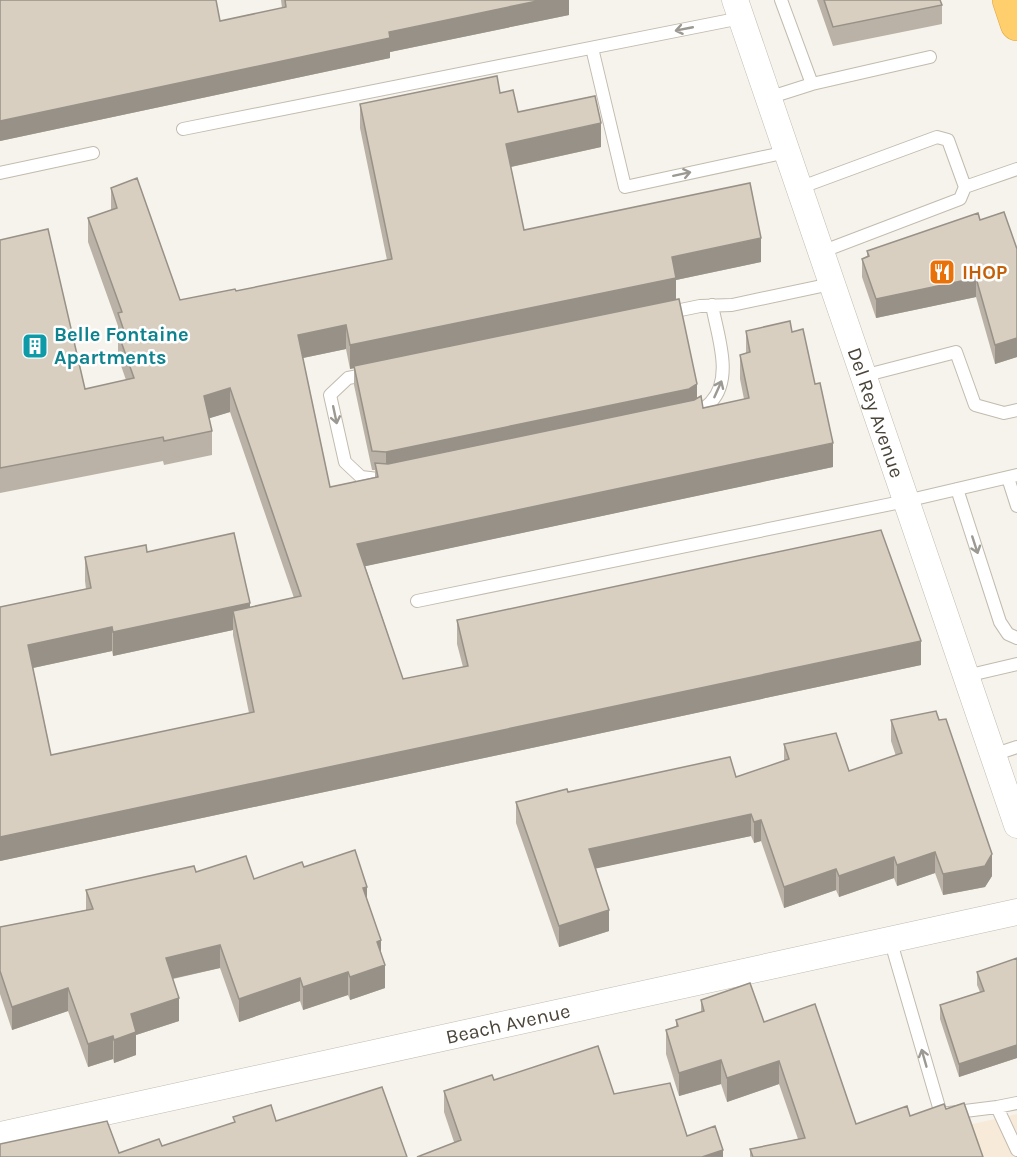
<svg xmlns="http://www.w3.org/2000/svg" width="1017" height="1157" font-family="Karla,sans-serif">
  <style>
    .commercial { fill: #f7ead8 }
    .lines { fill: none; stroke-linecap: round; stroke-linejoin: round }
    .lane-casing { stroke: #c2bbae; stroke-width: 14 }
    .street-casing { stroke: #c2bbae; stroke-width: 27 }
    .highway-casing { stroke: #e0a43c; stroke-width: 34 }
    .lane { stroke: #fff; stroke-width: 12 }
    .street { stroke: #fff; stroke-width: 26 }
    .highway { stroke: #ffcf6e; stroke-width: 33 }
    .wall { fill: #bab2a6; fill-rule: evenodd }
    .shaded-wall { fill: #979187 }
    .building { fill: #d8cfc1; stroke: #979187; stroke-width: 1.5 }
    .oneway { stroke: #9c9892 }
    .labels { text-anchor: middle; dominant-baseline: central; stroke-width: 5; stroke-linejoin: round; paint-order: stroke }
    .food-label { font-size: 20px; font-weight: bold; fill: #c56008; stroke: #fff; text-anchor: start }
    .culture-label { font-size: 20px; font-weight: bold; fill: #0d838f; stroke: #fff; text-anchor: start }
    .street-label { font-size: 20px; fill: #4b4439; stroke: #fff }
  </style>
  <rect width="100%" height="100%" fill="#f6f3ec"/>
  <path class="commercial" d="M1017 1114V1157H827Z"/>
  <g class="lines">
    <g class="lane-casing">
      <path id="lane" d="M781 0 812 84 930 57
        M592 48 625 187 787 152
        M768 98 812 84
        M183 129 741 18
        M0 173 93 153
        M965 187 1017 169
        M799 188 937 137 948 140 965 187 960 199 821 252
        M666 313 700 306 732 305 831 284
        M369 374 348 378 330 395 345 462 361 477 387 480
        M863 376 956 352 975 405 1004 413 1017 410
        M691 416C697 412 706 408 711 402 734 378 717 334 712 305
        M1008 478 1017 506
        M957 489 1000 622 1008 634 1017 638
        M417 601 906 501 1017 475
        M966 676 1017 664
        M993 755 1017 747
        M890 939 941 1114 997 1107 1017 1103
        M997 1107 1017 1150"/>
    </g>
    <g class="street-casing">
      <g id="street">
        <path id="s1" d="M735 0 1017 825"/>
        <path id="s2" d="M0 1135 1017 912"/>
      </g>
    </g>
    <g class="highway-casing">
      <path id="highway" d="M1009 0 1017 24"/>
    </g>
    <use href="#lane" class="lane"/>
    <use href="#street" class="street"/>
    <use href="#highway" class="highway"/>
  </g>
  <path class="wall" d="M0 0 220 21 282 8 281 0H569V15L390 52V58L0 141Z
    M817 0H940L942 5V24L833 46Z
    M500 93 518 112 601 147 511 167 524 230 761 262 676 280V300L697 398 703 408 744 399 740 379V355L746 353V331L792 332 833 467 365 566 403 679 463 667 457 644V620L921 665 0 861V607L86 589 85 581V557L147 552 250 607 294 598 230 412 209 418 212 431V455L164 465 163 461 0 493V240L85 389 126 380 118 357V326L88 242V218L111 210V188L180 300 236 291 387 260 360 128V104ZM346 349 350 369 354 368V385L372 470H375V477L330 487 303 358ZM233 630V635L249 713 51 755 33 668 112 651 113 656Z
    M980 220 1017 249V357L995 364 976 297 876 318 862 277V259L867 256V251Z
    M891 720 992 876 985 887 943 895 935 873 897 886 894 878 839 897 836 890 784 908 761 841 754 843 751 836 596 868 609 931 559 947 516 823V802L568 792 736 777 784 761V744L849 771 896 756 891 741Z
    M304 867 367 900 381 952 385 988 350 1000 348 995 303 1010 300 1001 239 1022 220 968 173 979 179 1021 136 1035V1055L114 1063 113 1059 88 1067 68 1011 12 1030 0 994V927L86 910V890L196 872 254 879Z
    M1017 958V1058L959 1077 940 1019V1005L980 992 977 985V972Z
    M701 1000 764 1022 856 1124 910 1116 946 1109 983 1157H750V1149L798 1139 779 1084 727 1102 721 1084 679 1096 666 1054V1030L676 1027V1020L701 1012Z
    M494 1080 614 1094 723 1157 454 1142 444 1112V1091Z"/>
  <path class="shaded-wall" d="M542 0H569V15L390 52V58L0 141V121L389 32Z
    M601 123V147L506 168V144Z
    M761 238V262L676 280V302L350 369V345L672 257Z
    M976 278V297L876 318V299Z
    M346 325V349L298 359V335Z
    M1017 338V357L995 364V345Z
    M697 384V403L386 472V452Z
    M230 388V412L204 420V396Z
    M833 443V467L357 568V544Z
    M250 603V627L233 611V630L113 656V632Z
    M112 627V651L28 669V645Z
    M921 641V665L0 861V837Z
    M751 814V836L589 870V849Z
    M761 820V841L754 843V822Z
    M935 852V873L897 886V865Z
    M992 854V876L985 887 943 895V874Z
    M894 857V878L839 897V876Z
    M836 869V890L784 908V887Z
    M367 887V910L363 888Z
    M609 910V931L559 947V926Z
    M381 940V963L377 942Z
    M220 945V968L166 980V958Z
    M385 965V988L350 1000V977Z
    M348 972V995L303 1010V987Z
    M300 978V1001L239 1022V999Z
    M68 988V1011L12 1030V1007Z
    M179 998V1021L136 1035V1055L114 1063V1040L131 1014Z
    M113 1036V1059L88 1067V1044Z
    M1017 1045V1058L959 1077V1064Z
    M721 1060V1084L679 1096V1073Z
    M779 1061V1084L727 1102V1078Z
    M723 1150V1157H702Z"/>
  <path class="building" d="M0 0H216L220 21 286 7 285 0H542L389 32 390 38 0 121Z
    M824 0H940L942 5 833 27Z
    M497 76 500 93 513 90 518 112 595 96 601 123 506 144 524 230 750 183 761 238 672 257 676 278 350 345 346 325 298 335 330 487 378 477 375 463 388 464 694 400 701 396 703 408 749 398 740 355 750 352 746 331 790 321 792 332 803 329 815 384 820 383 833 443 357 544 403 679 468 666 457 620 881 530 921 641 0 837V607L91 588 85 557 146 545 147 552 234 533 250 603 113 632 112 627 28 645 51 755 254 712 233 611 301 596 230 388 204 396 212 431 164 441 163 437 0 468V240L48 229 85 389 134 378 118 333 124 331 118 313 122 312 88 218 117 208 111 188 137 178 180 300 235 289 236 291 392 259 360 104Z
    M1004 212 1017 249V338L995 345 976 278 876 299 862 259 869 256 867 251 978 213 980 220Z
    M679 299 697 384 689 389 386 452 372 451 354 366Z
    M936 711 939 720 946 719 992 854 985 866 943 874 935 852 897 865 894 857 839 876 836 869 784 887 761 820 754 822 751 814 589 849 609 910 559 926 516 802 567 789 568 792 730 757 736 777 789 759 784 744 836 733 849 771 902 753 891 720Z
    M355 850 367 887 363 888 381 940 377 942 385 965 350 977 348 972 303 987 300 978 239 999 220 945 166 958 179 998 131 1014 136 1032 114 1040 113 1036 88 1044 68 988 12 1007 0 971V927L93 909 86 890 194 866 196 872 246 856 254 879 302 862 304 867Z
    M1017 958V1045L959 1064 940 1005 984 991 977 972Z
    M750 983 764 1022 815 1004 856 1124 907 1106 910 1116 944 1104 946 1109 964 1103 983 1157H753L750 1149 805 1138 779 1061 727 1078 721 1060 679 1073 666 1030 678 1026 676 1020 704 1011 701 1000Z
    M598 1046 614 1094 670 1083 687 1136 715 1126 723 1150 702 1157H417L461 1140 444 1091 492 1075 494 1080Z
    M382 1087 407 1157H0V1144L107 1121 119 1153 159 1139 162 1146 235 1122 233 1117 271 1105 276 1121Z"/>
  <defs><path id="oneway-shaft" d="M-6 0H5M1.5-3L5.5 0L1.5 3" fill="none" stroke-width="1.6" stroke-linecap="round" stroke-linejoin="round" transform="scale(1.5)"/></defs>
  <g class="oneway">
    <use href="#oneway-shaft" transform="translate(684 29) rotate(169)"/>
    <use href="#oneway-shaft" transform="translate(682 174) rotate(-12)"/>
    <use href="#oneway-shaft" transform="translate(718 389) rotate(-66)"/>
    <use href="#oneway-shaft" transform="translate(335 415) rotate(78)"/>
    <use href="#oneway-shaft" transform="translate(975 545) rotate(72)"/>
    <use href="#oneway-shaft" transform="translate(924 1058) rotate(-106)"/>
  </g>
  <defs>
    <g id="restaurant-square" transform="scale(1.35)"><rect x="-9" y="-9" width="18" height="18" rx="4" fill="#e8710a" stroke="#fff"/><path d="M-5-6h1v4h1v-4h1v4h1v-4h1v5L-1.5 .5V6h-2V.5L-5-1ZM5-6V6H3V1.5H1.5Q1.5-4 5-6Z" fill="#fff"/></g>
    <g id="building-square" transform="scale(1.35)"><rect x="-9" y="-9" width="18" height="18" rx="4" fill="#0f9aa8" stroke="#fff"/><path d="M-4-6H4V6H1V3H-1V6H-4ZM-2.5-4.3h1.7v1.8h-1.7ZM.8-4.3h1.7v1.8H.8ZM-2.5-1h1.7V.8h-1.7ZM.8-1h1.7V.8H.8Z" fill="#fff"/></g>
  </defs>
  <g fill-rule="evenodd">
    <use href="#restaurant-square" x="942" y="272"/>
    <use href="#building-square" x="35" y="346"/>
  </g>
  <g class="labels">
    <g class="food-label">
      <text x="962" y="272">IHOP</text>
    </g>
    <g class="culture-label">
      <text x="54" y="334">Belle Fontaine<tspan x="54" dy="23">Apartments</tspan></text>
    </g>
    <g class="street-label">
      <text stroke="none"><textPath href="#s1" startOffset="436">Del Rey Avenue</textPath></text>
      <text stroke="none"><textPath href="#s2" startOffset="520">Beach Avenue</textPath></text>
    </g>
  </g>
</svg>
